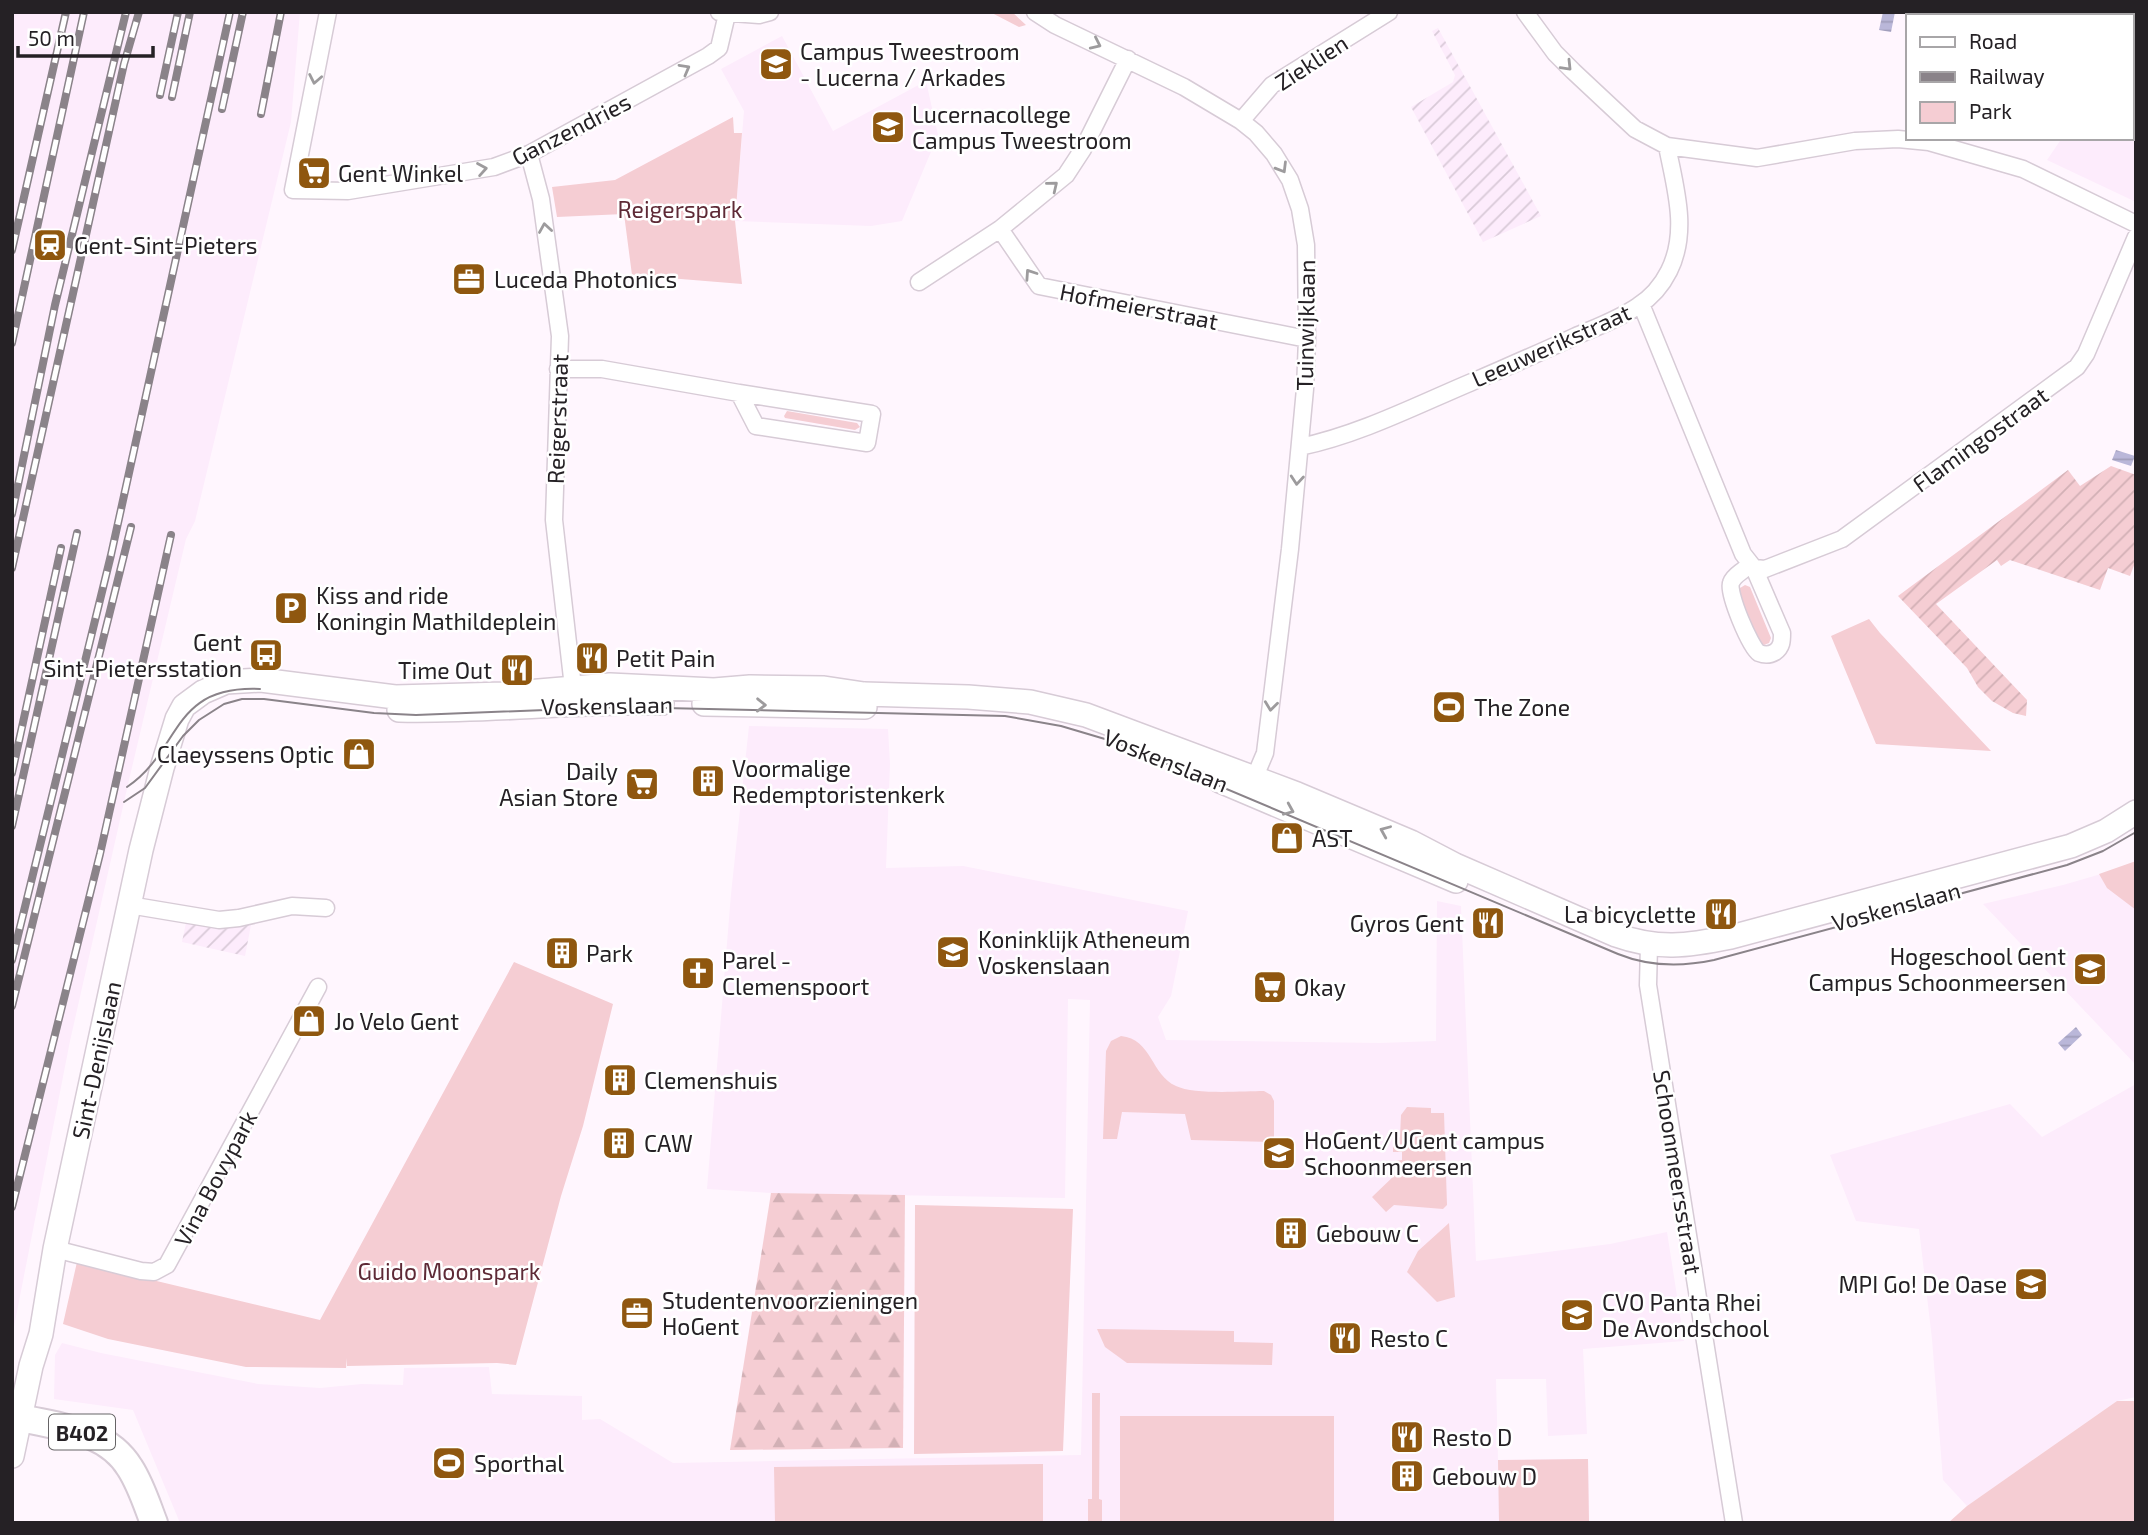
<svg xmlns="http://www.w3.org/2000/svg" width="2148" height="1535" font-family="'Exo 2',sans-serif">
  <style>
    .built { fill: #fdecfc }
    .industrial { fill: url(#industrial-furrows) }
    .green { fill: #f5cdd3 }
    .forest { fill: url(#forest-firs) }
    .garden { fill: url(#garden-furrows) }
    .water { fill: url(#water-rules) }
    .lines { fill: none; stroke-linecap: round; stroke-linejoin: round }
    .street-casing { stroke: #d7cbd6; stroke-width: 19 }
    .secondary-casing { stroke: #d7cbd6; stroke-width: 26 }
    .primary-casing { stroke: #d7cbd6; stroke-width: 30 }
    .street { stroke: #fff; stroke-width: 16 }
    .secondary { stroke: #fff; stroke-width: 23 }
    .primary { stroke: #fff; stroke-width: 26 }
    .tram { stroke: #8a8389; stroke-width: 2 }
    .rail-casing { stroke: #8a8389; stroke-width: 8 }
    .rail { stroke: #fff; stroke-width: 5; stroke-dasharray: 16; stroke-linecap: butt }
    .oneway { stroke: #9d9b9d }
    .labels { text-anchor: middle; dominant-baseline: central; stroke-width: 5; stroke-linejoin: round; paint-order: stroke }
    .shield { fill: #fff; stroke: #666466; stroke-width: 2 }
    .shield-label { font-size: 21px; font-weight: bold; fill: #252125 }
    .poi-label { font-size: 23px; fill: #252125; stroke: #fff; text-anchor: start }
    .street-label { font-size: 23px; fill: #252125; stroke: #fff }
    .park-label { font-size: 23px; fill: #5e2a36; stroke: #fff }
  </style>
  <defs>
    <pattern id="industrial-furrows" width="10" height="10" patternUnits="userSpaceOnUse" patternTransform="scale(1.75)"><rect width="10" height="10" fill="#fdecfc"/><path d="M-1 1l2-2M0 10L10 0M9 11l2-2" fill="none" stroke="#d9cad8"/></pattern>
    <pattern id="forest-firs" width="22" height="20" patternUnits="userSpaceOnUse" patternTransform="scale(1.75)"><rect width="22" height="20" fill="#f5cdd3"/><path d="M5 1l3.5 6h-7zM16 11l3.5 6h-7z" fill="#d2b0b5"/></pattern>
    <pattern id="garden-furrows" width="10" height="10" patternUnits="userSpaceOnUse" patternTransform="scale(1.75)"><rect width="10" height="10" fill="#f5cdd3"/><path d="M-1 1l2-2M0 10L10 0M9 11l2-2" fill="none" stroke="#d2b0b5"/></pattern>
    <pattern id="water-rules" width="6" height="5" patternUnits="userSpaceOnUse" patternTransform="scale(1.75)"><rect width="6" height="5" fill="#bab7d9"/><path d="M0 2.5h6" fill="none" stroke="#a09dba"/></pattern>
  </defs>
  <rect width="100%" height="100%" fill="#fff6fe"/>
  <path class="built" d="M12 12H300L291 122 195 521 186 539 129 780 70 1041 12 1337Z
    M2127 12H2136V202L2047 160 2062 138H2132V16H2125Z
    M782 36 833 131 926 81 938 135 902 221 871 226 735 221 744 111 721 69Z
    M749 726 888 729 890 764 886 868 963 866 1188 911 1171 996 1158 1017 1166 1040 1380 1043 1436 1041 1437 901 1461 906 1476 1261 1610 1244 1667 1232 1684 1341 1583 1349 1587 1434 1548 1436 1546 1379H1496L1498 1460 1588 1459 1589 1523H180L133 1410 54 1399 55 1355 62 1343 101 1353 258 1384 320 1388 362 1384 403 1385 404 1368 489 1367 492 1394 582 1396V1420L600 1419 673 1463 1081 1455 1090 1000 1068 999 1065 1198 771 1193 707 1189 731 894Z
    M2136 861V1065L1983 904 2063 885 2108 872Z
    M2136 1084V1397L2117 1401 1967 1506 1943 1480 1932 1339 1919 1229 1856 1221 1830 1155 2010 1104 2042 1137Z"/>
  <path class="industrial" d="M1438 28 1541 216 1483 242 1411 107 1453 82 1455 75 1432 31Z
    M187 918 251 925 245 956 182 942Z"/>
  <path class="green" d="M990 12H1012L1026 25 1019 27Z
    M733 117 734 133H742L735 221 742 284 632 275 624 214 557 217 552 187 615 180Z
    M787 411 857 423 860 427 855 430 785 418 784 416Z
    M1745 585 1750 587 1771 638 1769 643 1764 645 1759 642 1739 594 1740 588Z
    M1869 619 1880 633 1991 751 1876 744 1831 636Z
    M2136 861V910L2107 888 2099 874Z
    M514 962 613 1004 583 1126 561 1196 516 1365 497 1363 347 1366V1358L346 1368 246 1367 108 1339 63 1324 77 1262 320 1320Z
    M1121 1036C1152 1039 1151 1075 1176 1086 1194 1095 1243 1091 1264 1091L1271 1095 1274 1101V1142L1191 1140 1185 1114 1122 1112 1117 1139H1103L1106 1051 1111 1041Z
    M1407 1107 1431 1108V1113H1444L1447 1205 1443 1209 1394 1205 1386 1212 1372 1197 1397 1173 1395 1161 1402 1160V1152H1393V1142L1400 1137 1401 1115Z
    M915 1205 1073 1209 1063 1451 914 1454Z
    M1449 1223 1455 1297 1437 1302 1407 1272 1418 1251Z
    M1097 1329 1234 1331V1342L1273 1343 1272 1365 1127 1363 1105 1347Z
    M1092 1393H1100L1099 1499 1102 1500V1523H1088V1499H1092Z
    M2117 1401H2136V1522L1948 1523 1967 1506Z
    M1120 1416H1334V1523H1120Z
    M1588 1459 1589 1523H1499L1498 1460Z
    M1043 1464V1523H775L774 1467Z"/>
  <path class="forest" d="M771 1193 905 1195 903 1448 730 1450Z"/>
  <path class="garden" d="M2111 466 2136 475V560L2130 576 2108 568 2100 590 2010 560 2001 566 1997 560 1936 604 2027 700 2026 716 2013 713 1992 701 1978 687 1967 668 1898 596 2068 470 2080 486Z"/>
  <path class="water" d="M1883 12H1895L1891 32 1879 30Z
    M2116 450 2135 456 2131 466 2112 460Z
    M2076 1027 2082 1035 2065 1051 2058 1043Z"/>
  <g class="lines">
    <g class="street-casing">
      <path id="street" d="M328 12 293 190 348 191 494 167 529 154 708 56 719 48 727 14
        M719 12 759 15 770 12
        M1035 12 1055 25 1184 87 1241 121 1256 133 1274 154 1290 180 1300 209 1306 245 1307 339 1305 389 1290 549 1265 753 1254 779
        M1525 12 1555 53 1573 71 1635 129 1667 146 1757 158 1855 141 1898 139 1929 142 2023 169 2136 224
        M1241 121 1272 85 1389 12
        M529 154 541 199 560 336 554 520 573 687
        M1000 229 1039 286 1307 339
        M919 282 1000 229 1066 175 1083 149 1128 59
        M1641 304 1743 554 1754 568 1765 569 1842 539 2077 367 2086 354 2136 237
        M558 369H602L739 393 756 426 867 443 872 414 739 393
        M1300 447C1362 434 1421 403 1479 379 1511 365 1544 351 1576 336 1597 327 1619 319 1638 306 1652 297 1662 285 1669 271 1689 231 1675 187 1667 146
        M1749 564C1744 572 1734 574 1731 583 1727 592 1750 647 1759 653 1764 655 1770 655 1775 652 1782 647 1782 641 1782 633L1754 568
        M129 905 219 920 239 918 292 906 326 908
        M1649 945 1648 985 1734 1523
        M55 1249 141 1271 154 1272 167 1265 318 987"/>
    </g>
    <g class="secondary-casing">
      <path id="secondary" d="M704 704 865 707
        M399 710C487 712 575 701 662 703
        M1220 781 1456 881
        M12 1456 31 1366 41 1334 55 1249 141 850 162 768 177 719 184 706 203 692 226 682 261 680 395 697 504 694 610 685 714 690 750 687 824 688 864 694 968 697 1030 702 1086 715 1297 794 1411 842 1455 865 1616 935C1658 950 1687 946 1731 937L2071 846 2106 831 2136 812"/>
    </g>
    <g class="primary-casing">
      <path id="primary" d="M21 1418C60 1427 107 1430 130 1468 141 1485 147 1505 154 1523"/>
    </g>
    <use href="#street" class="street"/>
    <use href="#secondary" class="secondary"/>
    <use href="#primary" class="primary"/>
    <path class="tram" d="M127 787C182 750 170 685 260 689
      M124 802 145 788 183 736 199 720 224 704 242 699H264L374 713 416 715 620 707 1005 716 1061 726 1115 742 1618 954C1650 967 1681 967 1714 960L2067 865 2103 851 2136 832"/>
    <g class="rail-casing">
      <path id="rail" d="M160 95 178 12
        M172 97 190 12
        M222 109 243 12
        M261 114 281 12
        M12 250 66 12
        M12 343 84 12
        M12 514 55 305 126 12
        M12 568 124 64 139 12
        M12 773 61 548
        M12 826 77 533
        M12 960 111 555 230 12
        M12 1006 131 527
        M12 1207 100 854 171 535"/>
    </g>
    <use href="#rail" class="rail"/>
  </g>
  <defs><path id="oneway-chevron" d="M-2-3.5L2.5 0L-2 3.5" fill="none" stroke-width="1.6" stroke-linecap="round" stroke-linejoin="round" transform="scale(1.75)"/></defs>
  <g class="oneway">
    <use href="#oneway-chevron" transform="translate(1096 44) rotate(25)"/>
    <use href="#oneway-chevron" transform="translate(1567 66) rotate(46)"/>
    <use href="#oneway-chevron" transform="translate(685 69) rotate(-29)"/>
    <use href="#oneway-chevron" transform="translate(315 79) rotate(101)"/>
    <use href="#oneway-chevron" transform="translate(1282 168) rotate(59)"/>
    <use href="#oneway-chevron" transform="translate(482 169) rotate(-10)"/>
    <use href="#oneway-chevron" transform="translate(1053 186) rotate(-39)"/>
    <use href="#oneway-chevron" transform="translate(545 228) rotate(-99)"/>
    <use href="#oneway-chevron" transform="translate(1030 274) rotate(-124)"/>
    <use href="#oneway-chevron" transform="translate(1297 480) rotate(95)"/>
    <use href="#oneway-chevron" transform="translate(761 705) rotate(1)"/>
    <use href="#oneway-chevron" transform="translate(1271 706) rotate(97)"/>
    <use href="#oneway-chevron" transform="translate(1289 810) rotate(23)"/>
    <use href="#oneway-chevron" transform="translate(1385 831) rotate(-157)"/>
  </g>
  <defs>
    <g id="school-square" transform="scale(1.75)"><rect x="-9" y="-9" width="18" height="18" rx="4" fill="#8f570f" stroke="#fff"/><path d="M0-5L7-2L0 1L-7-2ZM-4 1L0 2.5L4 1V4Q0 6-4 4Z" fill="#fff"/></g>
    <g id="supermarket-square" transform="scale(1.75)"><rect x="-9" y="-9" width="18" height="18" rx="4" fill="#8f570f" stroke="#fff"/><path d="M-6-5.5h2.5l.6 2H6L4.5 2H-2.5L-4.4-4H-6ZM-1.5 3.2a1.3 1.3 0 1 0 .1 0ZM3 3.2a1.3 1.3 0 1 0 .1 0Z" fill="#fff"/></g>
    <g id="station-square" transform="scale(1.75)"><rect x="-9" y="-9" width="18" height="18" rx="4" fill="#8f570f" stroke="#fff"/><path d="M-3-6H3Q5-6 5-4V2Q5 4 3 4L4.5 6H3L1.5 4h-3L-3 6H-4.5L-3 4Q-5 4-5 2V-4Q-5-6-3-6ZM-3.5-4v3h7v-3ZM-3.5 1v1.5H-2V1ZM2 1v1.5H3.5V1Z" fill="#fff"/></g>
    <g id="office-square" transform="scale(1.75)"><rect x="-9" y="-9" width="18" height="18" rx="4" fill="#8f570f" stroke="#fff"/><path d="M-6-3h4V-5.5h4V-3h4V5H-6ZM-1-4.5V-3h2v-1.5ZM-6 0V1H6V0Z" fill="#fff"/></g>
    <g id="parking-square" transform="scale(1.75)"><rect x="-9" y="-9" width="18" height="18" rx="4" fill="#8f570f" stroke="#fff"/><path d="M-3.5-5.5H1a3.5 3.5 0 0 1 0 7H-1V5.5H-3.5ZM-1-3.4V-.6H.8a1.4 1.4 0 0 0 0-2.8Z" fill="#fff"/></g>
    <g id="bus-square" transform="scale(1.75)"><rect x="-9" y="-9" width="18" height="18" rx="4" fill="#8f570f" stroke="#fff"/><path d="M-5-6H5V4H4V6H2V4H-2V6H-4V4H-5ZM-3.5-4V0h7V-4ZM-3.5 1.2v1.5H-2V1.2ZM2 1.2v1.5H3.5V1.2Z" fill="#fff"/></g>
    <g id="restaurant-square" transform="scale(1.75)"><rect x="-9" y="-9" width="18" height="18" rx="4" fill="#8f570f" stroke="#fff"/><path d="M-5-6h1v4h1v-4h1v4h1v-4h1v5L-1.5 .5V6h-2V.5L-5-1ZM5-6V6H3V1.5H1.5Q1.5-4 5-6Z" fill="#fff"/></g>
    <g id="stadium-square" transform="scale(1.75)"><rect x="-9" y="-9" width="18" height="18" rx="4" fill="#8f570f" stroke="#fff"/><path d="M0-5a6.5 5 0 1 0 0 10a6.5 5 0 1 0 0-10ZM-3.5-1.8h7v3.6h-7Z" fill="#fff"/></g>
    <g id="shop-square" transform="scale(1.75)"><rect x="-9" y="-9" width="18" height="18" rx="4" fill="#8f570f" stroke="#fff"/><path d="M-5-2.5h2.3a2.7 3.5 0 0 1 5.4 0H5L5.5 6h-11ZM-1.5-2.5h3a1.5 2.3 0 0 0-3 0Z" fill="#fff"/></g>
    <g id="building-square" transform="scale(1.75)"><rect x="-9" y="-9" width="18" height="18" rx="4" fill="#8f570f" stroke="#fff"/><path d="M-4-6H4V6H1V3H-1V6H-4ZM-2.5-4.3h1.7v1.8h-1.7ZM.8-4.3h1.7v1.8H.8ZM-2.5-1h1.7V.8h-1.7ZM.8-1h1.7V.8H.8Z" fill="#fff"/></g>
    <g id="university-square" transform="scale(1.75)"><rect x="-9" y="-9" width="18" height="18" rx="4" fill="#8f570f" stroke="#fff"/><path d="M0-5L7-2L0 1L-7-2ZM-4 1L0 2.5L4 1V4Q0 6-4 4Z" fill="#fff"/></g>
    <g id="church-square" transform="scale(1.75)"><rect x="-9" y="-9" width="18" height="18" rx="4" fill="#8f570f" stroke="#fff"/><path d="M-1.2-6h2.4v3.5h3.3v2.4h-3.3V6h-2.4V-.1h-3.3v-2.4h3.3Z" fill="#fff"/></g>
  </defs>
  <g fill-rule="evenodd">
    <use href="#school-square" x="776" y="64"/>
    <use href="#school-square" x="888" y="127"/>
    <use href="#supermarket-square" x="314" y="173"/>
    <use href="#station-square" x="50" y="245"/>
    <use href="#office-square" x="469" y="279"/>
    <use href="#parking-square" x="291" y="608"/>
    <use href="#bus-square" x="266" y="655"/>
    <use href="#restaurant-square" x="592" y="658"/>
    <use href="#restaurant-square" x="517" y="670"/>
    <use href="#stadium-square" x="1449" y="707"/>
    <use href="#shop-square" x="359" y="754"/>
    <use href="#building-square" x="708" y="781"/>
    <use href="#supermarket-square" x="642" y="784"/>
    <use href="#shop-square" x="1287" y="838"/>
    <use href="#restaurant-square" x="1721" y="914"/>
    <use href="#restaurant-square" x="1488" y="923"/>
    <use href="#school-square" x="953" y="952"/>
    <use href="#building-square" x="562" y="953"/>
    <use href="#university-square" x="2090" y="969"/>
    <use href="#church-square" x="698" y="973"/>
    <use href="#supermarket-square" x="1270" y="987"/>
    <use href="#shop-square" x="309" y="1021"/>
    <use href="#building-square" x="620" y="1080"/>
    <use href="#building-square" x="619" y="1143"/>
    <use href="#university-square" x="1279" y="1153"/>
    <use href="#building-square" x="1291" y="1233"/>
    <use href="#school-square" x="2031" y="1284"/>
    <use href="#office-square" x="637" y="1313"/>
    <use href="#school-square" x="1577" y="1315"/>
    <use href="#restaurant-square" x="1345" y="1338"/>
    <use href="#restaurant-square" x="1407" y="1437"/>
    <use href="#stadium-square" x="449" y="1463"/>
    <use href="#building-square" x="1407" y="1476"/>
  </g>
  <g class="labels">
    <rect class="shield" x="49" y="1414.5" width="66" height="35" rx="5"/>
    <g class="shield-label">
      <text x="82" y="1432">B402</text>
    </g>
    <g class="poi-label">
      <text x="800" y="51">Campus Tweestroom<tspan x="800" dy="26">- Lucerna / Arkades</tspan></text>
      <text x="912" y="114">Lucernacollege<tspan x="912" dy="26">Campus Tweestroom</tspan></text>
      <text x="338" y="173">Gent Winkel</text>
      <text x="74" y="245">Gent-Sint-Pieters</text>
      <text x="494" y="279">Luceda Photonics</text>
      <text x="316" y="595">Kiss and ride<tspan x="316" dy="26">Koningin Mathildeplein</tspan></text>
      <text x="242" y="642" text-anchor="end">Gent<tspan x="242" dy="26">Sint-Pietersstation</tspan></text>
      <text x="616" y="658">Petit Pain</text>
      <text x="492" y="670" text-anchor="end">Time Out</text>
      <text x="1474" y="707">The Zone</text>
      <text x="334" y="754" text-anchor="end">Claeyssens Optic</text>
      <text x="732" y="768">Voormalige<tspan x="732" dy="26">Redemptoristenkerk</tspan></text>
      <text x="618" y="771" text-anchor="end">Daily<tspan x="618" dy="26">Asian Store</tspan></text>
      <text x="1312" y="838">AST</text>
      <text x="1696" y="914" text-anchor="end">La bicyclette</text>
      <text x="1464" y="923" text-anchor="end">Gyros Gent</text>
      <text x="978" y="939">Koninklijk Atheneum<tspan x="978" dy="26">Voskenslaan</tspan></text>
      <text x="586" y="953">Park</text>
      <text x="2066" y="956" text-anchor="end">Hogeschool Gent<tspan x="2066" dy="26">Campus Schoonmeersen</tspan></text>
      <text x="722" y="960">Parel -<tspan x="722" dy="26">Clemenspoort</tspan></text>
      <text x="1294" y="987">Okay</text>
      <text x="334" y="1021">Jo Velo Gent</text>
      <text x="644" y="1080">Clemenshuis</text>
      <text x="1304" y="1140">HoGent/UGent campus<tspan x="1304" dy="26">Schoonmeersen</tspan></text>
      <text x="644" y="1143">CAW</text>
      <text x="1316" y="1233">Gebouw C</text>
      <text x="2007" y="1284" text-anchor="end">MPI Go! De Oase</text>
      <text x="662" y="1300">Studentenvoorzieningen<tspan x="662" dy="26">HoGent</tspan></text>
      <text x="1602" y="1302">CVO Panta Rhei<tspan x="1602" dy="26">De Avondschool</tspan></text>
      <text x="1370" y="1338">Resto C</text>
      <text x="1432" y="1437">Resto D</text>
      <text x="474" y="1463">Sporthal</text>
      <text x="1432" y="1476">Gebouw D</text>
    </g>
    <g class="street-label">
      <text transform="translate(1311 62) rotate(-33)">Zieklien</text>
      <text transform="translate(571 129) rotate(-27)">Ganzendries</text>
      <text transform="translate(1139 306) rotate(11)">Hofmeierstraat</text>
      <text transform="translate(1305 325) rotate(-89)">Tuinwijklaan</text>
      <text transform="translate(1551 345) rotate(-24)">Leeuwerikstraat</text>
      <text transform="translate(557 419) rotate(-88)">Reigerstraat</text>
      <text transform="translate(1980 439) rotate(-36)">Flamingostraat</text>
      <text transform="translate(607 705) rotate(-1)">Voskenslaan</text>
      <text transform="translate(1166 760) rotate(22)">Voskenslaan</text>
      <text transform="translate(1896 906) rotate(-15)">Voskenslaan</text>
      <text transform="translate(96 1060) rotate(-78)">Sint-Denijslaan</text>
      <text transform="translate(1678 1172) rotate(81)">Schoonmeersstraat</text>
      <text transform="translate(215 1178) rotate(-62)">Vina Bovypark</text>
    </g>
    <g class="park-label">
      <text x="680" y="209">Reigerspark</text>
      <text x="449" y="1271">Guido Moonspark</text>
    </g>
  </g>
  <rect width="2148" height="1535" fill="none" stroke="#252125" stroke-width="28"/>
  <rect x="1906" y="14" width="228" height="126" fill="#ffffff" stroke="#a8a6a8" stroke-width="2"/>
  <rect x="1920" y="37" width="35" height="10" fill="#ffffff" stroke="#a8a6a8" stroke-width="2"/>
  <text x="1969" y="49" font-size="21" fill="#252125">Road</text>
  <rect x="1920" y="72" width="35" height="10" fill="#8a8389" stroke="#a8a6a8" stroke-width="2"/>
  <text x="1969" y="84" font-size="21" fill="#252125">Railway</text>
  <rect x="1920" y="102" width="35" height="21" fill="#f5cdd3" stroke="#a8a6a8" stroke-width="2"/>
  <text x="1969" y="119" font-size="21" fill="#252125">Park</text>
  <path d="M18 46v10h135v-10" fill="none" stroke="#252125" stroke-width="3.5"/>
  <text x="28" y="46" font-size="21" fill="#252125" stroke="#ffffff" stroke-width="5" paint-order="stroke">50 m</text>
</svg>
